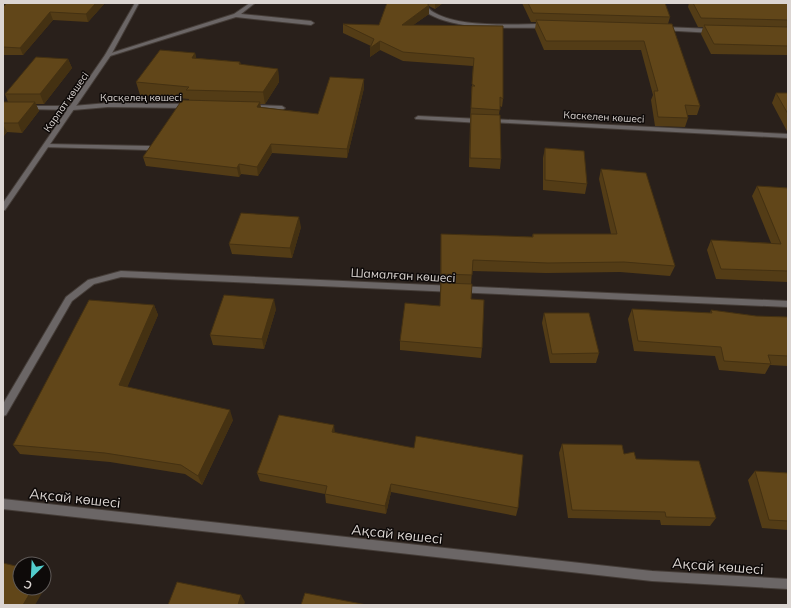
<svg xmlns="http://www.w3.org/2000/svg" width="791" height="608" font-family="Mulish,sans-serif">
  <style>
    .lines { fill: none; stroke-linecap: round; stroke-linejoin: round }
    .service-casing { stroke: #453d38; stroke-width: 2 }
    .minor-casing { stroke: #453d38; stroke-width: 2 }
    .tertiary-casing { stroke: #453d38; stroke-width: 2 }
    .service { fill: #6b6666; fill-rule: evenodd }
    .minor { fill: #6b6666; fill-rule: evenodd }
    .tertiary { fill: #6b6666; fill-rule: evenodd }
    .wall { fill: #533c16 }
    .shaded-wall { fill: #443112 }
    .building { fill: #614619; stroke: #443112 }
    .labels { text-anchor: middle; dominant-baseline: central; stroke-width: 3; stroke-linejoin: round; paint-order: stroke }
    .far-street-label { font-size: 10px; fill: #dbd5d2; stroke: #0e0a09 }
    .street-label { font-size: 12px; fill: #dbd5d2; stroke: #0e0a09 }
    .near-street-label { font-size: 14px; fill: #dbd5d2; stroke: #0e0a09 }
  </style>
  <rect width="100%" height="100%" fill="#29201b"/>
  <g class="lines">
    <g class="service-casing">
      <path id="service" d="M108 103 189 104 192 106 189 108 108 107 73 110 70 108 73 106Z
        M253 105 282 106 285 108 282 110 251 108 250 107Z
        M46 144 149 146 152 148 149 150 44 147V145Z"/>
    </g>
    <g class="minor-casing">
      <path id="minor" d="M250 3H255L241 14 311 21 314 23 311 25 236 17 110 56 105 55 234 14Z
        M418 3H423C427 6 430 11 435 13 462 28 514 24 545 24L548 26 545 28C512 27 461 31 431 15 426 13 422 7 418 3Z
        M663 27 713 29 716 31 713 33 661 30 660 29Z
        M27 106H73L76 108 73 110 25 109 24 108Z
        M418 116 480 119 483 121 480 123 416 119 415 118Z
        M491 119 788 134V138L489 122V120Z
        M121 271 788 301V307L121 277 94 284 72 301 6 415 3 416V404L66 297 88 280Z
        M3 499 652 571 788 579V589L652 581 3 509Z"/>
    </g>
    <g class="tertiary-casing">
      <path id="tertiary" d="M135 3H139L111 55 5 210H3V203L105 55Z"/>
    </g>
    <use href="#service" class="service"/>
    <use href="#minor" class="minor"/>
    <use href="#tertiary" class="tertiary"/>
  </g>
  <path class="wall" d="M7 3H105L88 22 53 20 23 55H3V7Z
    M387 3H443L435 9 429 6V14L413 25 503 26V99L502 107 500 106 499 115 501 159 500 169 469 167 470 123 473 66 403 61 380 50 370 57 371 46 343 33V24L379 25Z
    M522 3H665L670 17 668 24 700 106 697 115H687L688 118 685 127 655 126 651 100 653 95 641 50H544L535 29 536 22H531Z
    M689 3H788V55L711 54 701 34 703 27H698L688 7Z
    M195 53 196 58 240 62 241 65 278 69 279 82 265 104H260L261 107 318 114 364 88 347 158 272 153 258 176 241 174 239 177 146 166 143 157 189 101V99L140 95 136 82Z
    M68 59 72 68 44 104H36L39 111 22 133 7 132 3 137V102H8L5 94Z
    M776 93H788V133L772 103Z
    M545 148 587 184 585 194 543 190V158Z
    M601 169 675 266 670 276 620 272 546 273 472 271 471 284V299L482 348 481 358 400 350V341L440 306 441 234 532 237 533 234H611L599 179Z
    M757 186 788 188V282L716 279 707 250 711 240 771 243 752 196Z
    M301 227 292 258 232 254 229 244Z
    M154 305 158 315 127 387 233 420 202 485 185 474 110 462 20 454 13 445Z
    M276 309 264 349 213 345 210 335Z
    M632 309 710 313 711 310 756 316 788 317V366L770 365 765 374 719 370 715 356 634 351 628 319Z
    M544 313 599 353 596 363H550L542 323Z
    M335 433 518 508 516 516 391 492 386 514 326 503 325 494 260 481 257 473Z
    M562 444 636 459 716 518 710 526 661 525 660 520 568 518 559 453Z
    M755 471 788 473V530L762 528 748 480Z"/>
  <path class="shaded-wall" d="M96 3H105L88 22 86 14Z
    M435 3H443L435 9Z
    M429 5V14L402 33V25Z
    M50 12 53 20 23 55 20 48Z
    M380 41V50L370 57V48Z
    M195 53 198 66 192 58Z
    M68 59 72 68 44 104 40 94Z
    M278 69 279 82 265 104 263 92Z
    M364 79V88L347 158V149Z
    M35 102 39 111 22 133 18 123Z
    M260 102 261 111 257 107Z
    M3 124 7 132 3 137Z
    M271 144 272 153 258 176 257 167Z
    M239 164 241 174 239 177 237 168Z
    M299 217 301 227 292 258 290 248Z
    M274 299 276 309 264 349 262 339Z
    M154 305 158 315 124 395 119 385Z
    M230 410 233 420 202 485 198 476Z
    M334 425 335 434 332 432Z
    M391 484V492L386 514 385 506Z
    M44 576 49 581 35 605H23L33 588H44Z
    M241 595 245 602 244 605H238Z"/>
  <path class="building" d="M7 3H96L86 14 50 12 20 48 3 47V7Z
    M387 3H426L429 5 402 25 503 26V99L500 97V110L471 108 472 86H475L472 84 474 58 403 52 380 41 370 48 374 39 343 24 379 25Z
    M528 3H665L670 17 533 13Z
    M693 3H788V20L701 18Z
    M536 20 672 24 700 106 685 105 688 118 658 117 654 91H658L644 41H546Z
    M704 25 788 27V46L714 44Z
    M160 50 195 53 192 58 240 62 239 64 278 69 263 92 186 90 189 87 136 82Z
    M36 57 68 59 40 94H5Z
    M330 77 364 79 347 149 271 144 257 167 239 164 237 168 143 157 182 100 260 102 257 107 318 114Z
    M776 93H788V114Z
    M3 102H35L18 123H3Z
    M471 114 500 115 501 159 470 158Z
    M545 148 584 151 587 184 545 180Z
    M601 169 646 173 675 266 624 262 548 263 473 260 472 275 441 274V234L533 237V234H617Z
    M757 186 788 188V271L721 269 711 240 781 244Z
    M241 213 299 217 290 248 229 244Z
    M441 283 472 284 471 299 484 300 482 348 400 341 405 303 440 306Z
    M224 295 274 299 262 339 210 335Z
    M89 300 154 305 119 385 230 410 198 476 181 465 105 453 13 445Z
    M632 309 712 313 711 310 756 316 788 317V356L768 355 771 364 724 361 721 347 638 341Z
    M544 313H589L599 353 552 354Z
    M279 415 334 425 332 432 414 448 416 436 523 455 518 508 391 484 385 506 325 494 327 486 257 473Z
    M562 444 622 445 624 454 634 452 636 459 699 461 716 518 666 517 665 512 572 510Z
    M755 471 788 473V521L769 520Z
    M3 563 20 567V588H33L23 605H3Z
    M177 582 241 595 238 605H168Z
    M305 593 367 605H301Z"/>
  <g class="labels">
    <g class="far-street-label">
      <text x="141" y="97">Қасқелең көшесі</text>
      <text transform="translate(66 102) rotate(-55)">Карпат көшесі</text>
      <text transform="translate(604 117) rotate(3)">Каскелен көшесі</text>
    </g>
    <g class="street-label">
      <text transform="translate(403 275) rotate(3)">Шамалған көшесі</text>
    </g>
    <g class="near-street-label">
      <text transform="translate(75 498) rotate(6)">Ақсай көшесі</text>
      <text transform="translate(397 534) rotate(6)">Ақсай көшесі</text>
      <text transform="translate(718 566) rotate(4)">Ақсай көшесі</text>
    </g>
  </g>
  <rect width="791" height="608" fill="none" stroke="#dbd5d2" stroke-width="8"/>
  <g transform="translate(32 576) rotate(204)"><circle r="19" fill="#0e0a09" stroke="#605b59"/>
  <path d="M0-3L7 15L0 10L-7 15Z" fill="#52cdcd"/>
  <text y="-6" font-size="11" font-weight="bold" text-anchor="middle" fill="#dbd5d2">С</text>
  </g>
</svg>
